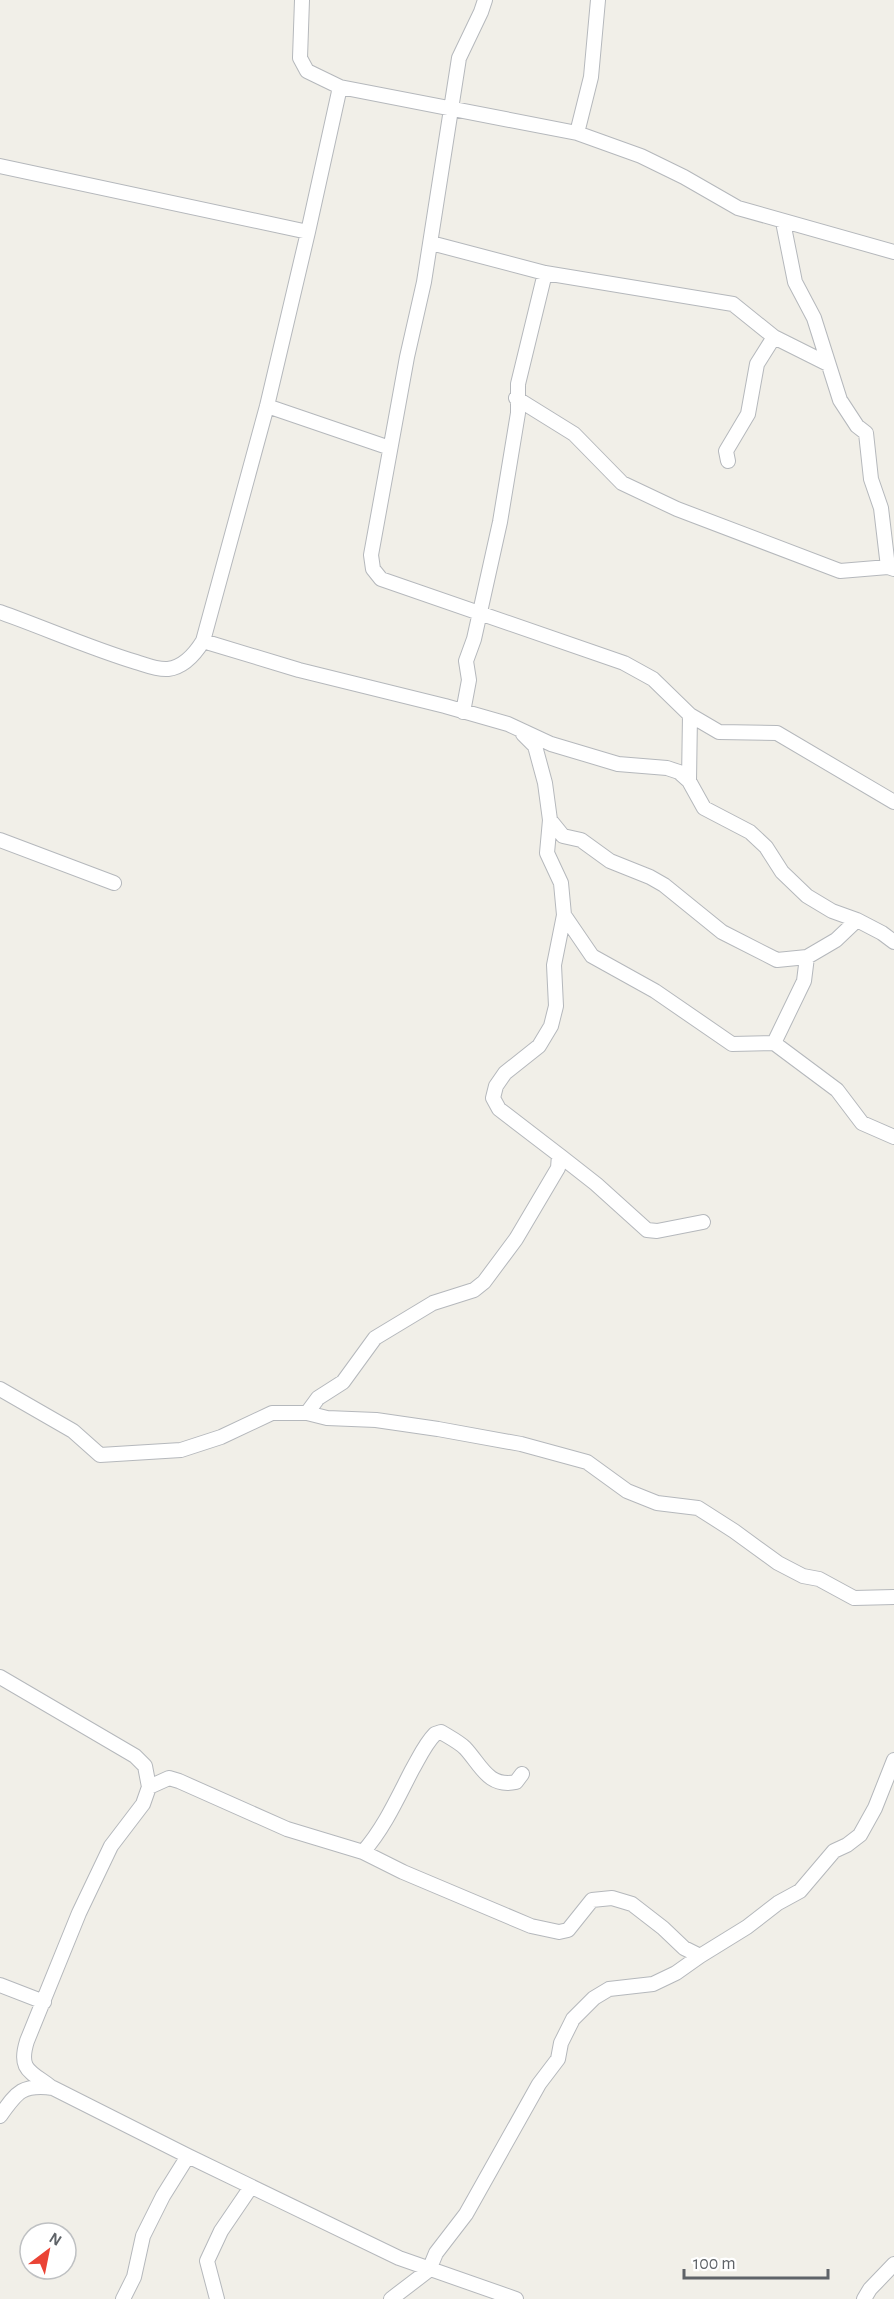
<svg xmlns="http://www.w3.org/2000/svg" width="894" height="2299" font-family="'Alegreya Sans',sans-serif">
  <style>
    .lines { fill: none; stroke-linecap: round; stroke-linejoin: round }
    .minor-casing { stroke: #b5b8bc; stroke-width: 16 }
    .minor { stroke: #fff; stroke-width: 14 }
  </style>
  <rect width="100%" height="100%" fill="#f1efe8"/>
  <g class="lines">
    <g class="minor-casing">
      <path id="minor" d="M302 0 300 58 307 71 340 87 577 133 641 156 684 177 738 208 894 252
        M485 0 481 12 459 58 424 282 407 357 371 555 373 569 381 579 624 663 653 679 690 715 689 781
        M577 133 591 77 598 0
        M0 166 308 232
        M783 222 795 282 814 318 840 400 857 426 866 433 871 479 881 508 888 567
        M431 243 545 273 733 304 774 337 828 364
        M516 398 574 434 622 483 677 509 840 571 888 567 894 569
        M267 406 390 448
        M728 461 726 451 748 414 757 364 774 337
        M0 612C45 628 90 648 136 662 146 665 157 670 168 669 184 667 195 654 203 641L299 670 445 706 508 724 551 744 618 764 667 768 679 772 689 781 704 808 750 832 766 847 782 872 807 896 832 911 857 920 882 933 894 942
        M203 641 267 406 308 232 340 87
        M463 712 469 680 466 661 474 639 500 522 518 413V384L545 273
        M690 715 719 732 777 733 894 802
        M550 820 563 836 581 840 610 861 650 877 664 885 722 932 777 960 807 957 836 940 857 920
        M0 840 114 883
        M564 915 592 956 655 991 732 1044 774 1043 837 1090 862 1123 894 1137
        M774 1043 804 981 807 957
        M559 1155 596 1184 647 1230 657 1231 703 1222
        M0 1389 73 1431 100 1455 181 1450 221 1437 272 1413H307L327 1418 376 1420 438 1429 521 1444 587 1462 627 1491 657 1503 698 1508 734 1531 778 1563 803 1576 819 1579 854 1598 894 1597
        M307 1413 318 1398 343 1382 375 1338 433 1303 474 1290 484 1282 516 1239 558 1168 559 1155 499 1109 493 1098 496 1086 505 1073 539 1046 551 1026 556 1006 554 965 564 915 561 883 547 853 550 820 545 783 535 746 523 734
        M0 1677 135 1756 145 1766 149 1787 143 1804 111 1846 79 1913 27 2041C18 2070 30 2071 51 2087
        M149 1787 169 1778 179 1781 287 1829 363 1852 403 1872 531 1926 559 1932 568 1930 592 1900 612 1898 632 1904 663 1928 684 1948 700 1956
        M363 1852C384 1828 397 1799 412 1770 419 1758 425 1744 435 1734L441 1732C449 1737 459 1742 465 1748 481 1765 488 1788 516 1782L522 1774
        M0 1985 44 2002
        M0 2116C17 2092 22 2084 53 2088L188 2156 399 2258 516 2299
        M123 2299 134 2277 143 2236 163 2196 188 2156
        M217 2299 207 2261 221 2231 251 2187
        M391 2299 429 2270 436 2253 466 2214 539 2084 558 2059 561 2043 573 2019 594 1998 609 1989 653 1984 676 1973 700 1956 747 1927 778 1903 800 1891 834 1851 847 1845 860 1835 875 1808 894 1760
        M864 2299 870 2289 894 2264"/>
    </g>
    <use href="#minor" class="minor"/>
  </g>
  <g transform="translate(48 2251) rotate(32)"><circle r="28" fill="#ffffff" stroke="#bfc1c3" stroke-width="1.5"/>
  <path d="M0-4.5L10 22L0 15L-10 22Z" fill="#ea4335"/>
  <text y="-9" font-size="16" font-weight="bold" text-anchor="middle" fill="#5f6368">N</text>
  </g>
  <path d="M684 2269v9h144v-9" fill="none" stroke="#5f6368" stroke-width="3"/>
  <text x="693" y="2269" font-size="18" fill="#5f6368" stroke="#ffffff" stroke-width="4.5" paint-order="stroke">100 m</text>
</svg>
